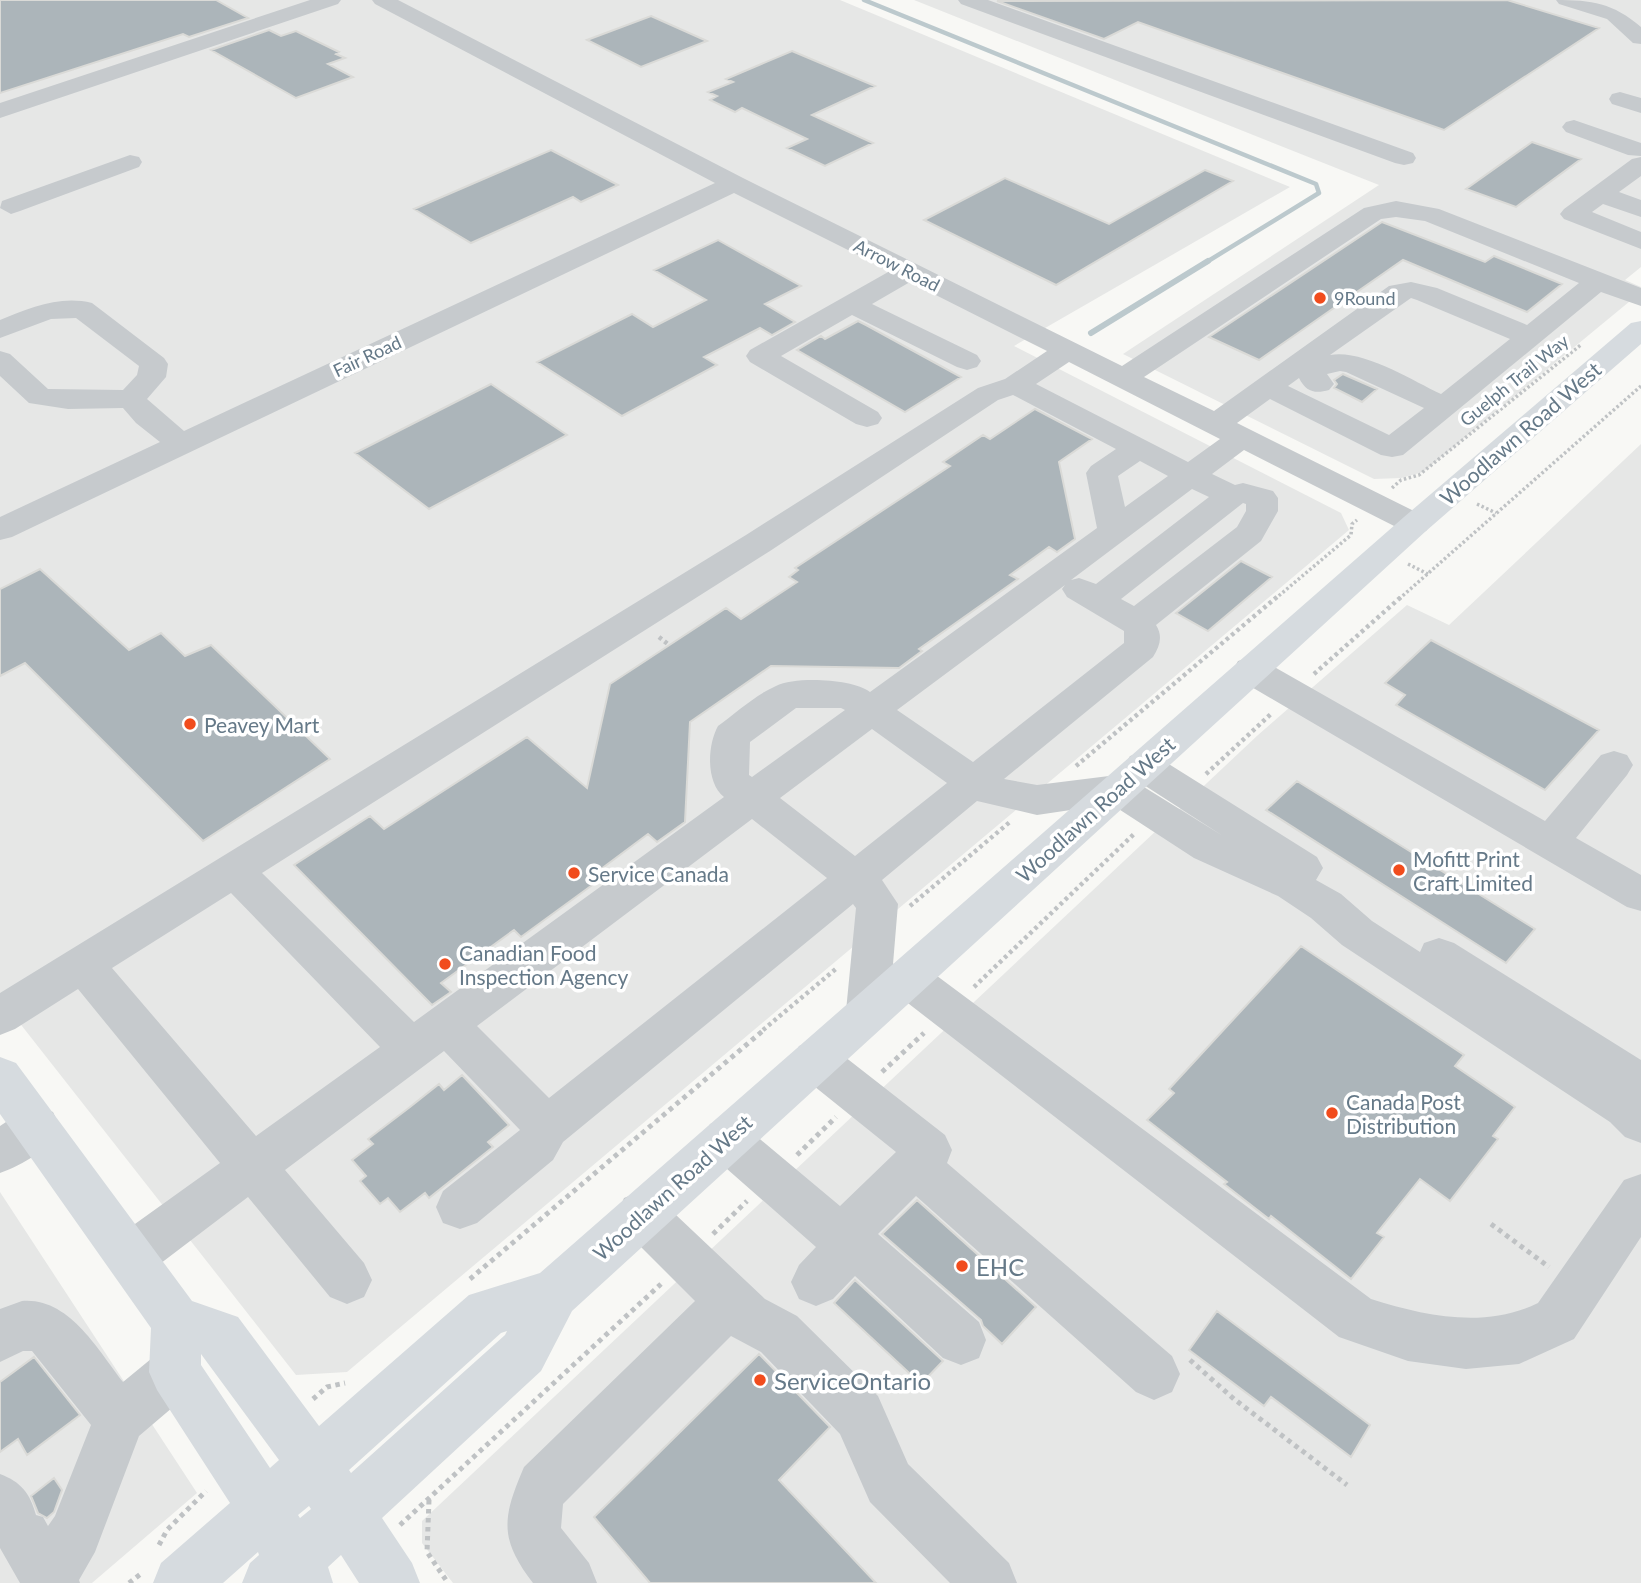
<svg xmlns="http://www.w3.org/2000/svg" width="1641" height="1583" font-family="Lato,sans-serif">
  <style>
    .built { fill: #e6e7e6 }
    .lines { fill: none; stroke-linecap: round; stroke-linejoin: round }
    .stream-far1 { stroke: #bcc9cd; stroke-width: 4.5 }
    .stream { stroke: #bcc9cd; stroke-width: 6 }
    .building { fill: #acb5ba; stroke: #dadad7; stroke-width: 2 }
    .path-far2 { stroke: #bfc2c4; stroke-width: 3.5; stroke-dasharray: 2.5 2.5; stroke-linecap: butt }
    .path-far1 { stroke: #bfc2c4; stroke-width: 4.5; stroke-dasharray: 3.5 3.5; stroke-linecap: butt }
    .path { stroke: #bfc2c4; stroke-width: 5; stroke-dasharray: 4.5 4.5; stroke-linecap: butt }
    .minor { fill: #c6cacd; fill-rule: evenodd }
    .major { fill: #d6dbdf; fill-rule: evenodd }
    .poi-dot { fill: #f14c1d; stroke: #fff; stroke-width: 2.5 }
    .labels { text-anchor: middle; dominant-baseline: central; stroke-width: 7; stroke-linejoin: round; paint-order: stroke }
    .far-street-label { font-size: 18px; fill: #657988; stroke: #fff }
    .far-poi-label { font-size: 18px; fill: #657988; stroke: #fff; text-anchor: start }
    .street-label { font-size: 21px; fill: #657988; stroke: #fff }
    .poi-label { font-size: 21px; fill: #657988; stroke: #fff; text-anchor: start }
    .near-poi-label { font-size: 24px; fill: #657988; stroke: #fff; text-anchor: start }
  </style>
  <rect width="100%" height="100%" fill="#f8f8f5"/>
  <path class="built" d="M0 0H840L1290 187 1014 346 1341 513 1349 530 347 1372 296 1375 0 998Z
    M914 0H1641V267L1625 280 1641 287V292L1423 472 1401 478 1374 479 1123 354 1379 185Z
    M1641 444V1583H453L422 1543V1521L1258 735 1407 605 1449 625Z
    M0 1192 197 1493 92 1583H0Z"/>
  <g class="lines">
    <path class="stream-far1" d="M864 0 1316 184 1319 193 1205 263"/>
    <path class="stream" d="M1091 333 1208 261"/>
  </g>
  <path class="building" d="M0 0H216L248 18 189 37 183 34 0 93Z
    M1507 0 1599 28 1444 130 1138 22 1104 39 997 1Z
    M651 16 707 41 641 67 587 40Z
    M269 30 281 36 296 31 339 52 336 54 345 58 328 64 353 77 296 98 211 50Z
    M792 51 875 86 812 115 873 143 825 166 787 148 807 139 742 108 735 112 710 100 717 96 708 92 733 82 726 79Z
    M1532 142 1581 159 1516 207 1466 189Z
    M551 150 618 185 581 202 573 197 471 243 414 209Z
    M1205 170 1233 181 1056 285 924 220 1005 178 1109 224Z
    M1382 222 1485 262 1494 256 1562 284 1527 312 1403 260 1259 360 1209 337Z
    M718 240 801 286 765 304 795 322 772 335 760 328 704 357 717 365 622 416 537 362 632 314 653 327 706 300 654 270Z
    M858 321 866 325 961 377 905 412 797 350 821 336 825 339Z
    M1343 374 1345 375 1377 389 1362 402 1334 388 1337 384 1334 380Z
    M491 384 567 435 429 509 355 453Z
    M1035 409 1092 439 1059 462 1075 539 1057 552 1049 547 1010 575 1018 579 919 649 922 651 899 668 771 666 690 722 685 822 657 842 648 834 589 878 595 883 521 937 514 930 441 983 451 992 432 1005 294 865 370 816 384 829 527 737 587 788 610 684 726 608 741 619 797 582 789 577 798 570 795 568 950 466 943 462 983 435 990 439Z
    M1241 561 1272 577 1208 631 1176 613Z
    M40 569 129 650 161 633 185 656 211 645 330 759 203 841 25 663 0 676V589Z
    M1431 640 1599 730 1545 790 1396 705 1405 695 1385 683Z
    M1297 781 1535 929 1506 963 1266 810Z
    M1301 946 1464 1055 1455 1066 1515 1107 1493 1136 1498 1139 1450 1201 1420 1179 1377 1233 1384 1237 1351 1279 1271 1216 1269 1219 1224 1184 1227 1182 1147 1120 1174 1093 1169 1089Z
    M462 1075 509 1125 488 1142 493 1147 429 1198 425 1193 400 1212 388 1198 380 1204 360 1181 366 1176 352 1160 373 1144 368 1139 410 1107 439 1084 444 1090Z
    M917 1200 1036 1307 1002 1344 983 1326 981 1320 882 1234Z
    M855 1280 943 1361 921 1384 834 1303Z
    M1217 1311 1370 1425 1351 1457 1271 1397 1264 1406 1189 1350Z
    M759 1354 830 1427 779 1480 876 1583H650L594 1517Z
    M34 1357 80 1415 27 1455 18 1439 0 1452V1382Z
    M54 1478 62 1490 54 1512 47 1518 38 1513 31 1496Z"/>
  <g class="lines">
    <path class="path-far2" d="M1392 488 1401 480 1419 475 1582 344
      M1477 504 1496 513
      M1408 564 1428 574
      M1275 599 1351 535 1352 524 1357 520
      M1399 599 1641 386"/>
    <path class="path-far1" d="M659 637 669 645
      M1314 674 1401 597
      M1076 766 1277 597
      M1206 774 1272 713
      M910 906 1011 821
      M974 987 1135 833
      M763 1030 837 968"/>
    <path class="path" d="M882 1072 924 1033
      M797 1155 836 1117
      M1491 1224 1549 1267
      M713 1234 747 1201
      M470 1279 765 1029
      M1190 1360 1234 1399 1347 1485
      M313 1399 327 1387 345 1383
      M429 1500 427 1552 448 1583
      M400 1525 661 1284
      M159 1545 167 1530 206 1491
      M129 1583 142 1573"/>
    <path class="minor" d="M310 0H341L338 4 0 118V103Z
      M372 0H398L743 178 1122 366 1364 208 1396 201 1439 209 1641 288V306L1601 292 1403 455 1392 457 1381 455 1270 399 1237 423 1426 517 1431 524 1426 531 1415 534 1404 531 1244 450 1212 474 1235 485 1243 483 1273 491 1278 498V511L1261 541 1156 625C1163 636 1160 646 1153 657L1004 779 1037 785 1117 775 1131 779 1223 836 1130 776 1124 766 1130 756 1143 752 1156 756 1317 857 1323 868 1316 880 1341 894 1372 921 1420 952 1424 943 1439 938 1454 943 1641 1060V1143L1625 1137 1610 1122 1342 945 1311 918 1278 896 1194 858 1111 804 1037 815 977 801 882 880 898 904 893 964 906 959 921 964 1371 1299C1425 1316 1485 1329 1538 1303L1624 1180 1641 1174V1237L1574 1339 1519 1364 1466 1369 1408 1361 1339 1337 891 990 890 1011 883 1024 868 1029 853 1024 846 1011 856 908 853 904 563 1142 553 1160 477 1223 460 1229 443 1223 436 1207 443 1191 520 1130 444 1051 285 1170 364 1263 372 1280 364 1297 347 1304 330 1297 248 1197 148 1273 131 1279 114 1273 107 1256 114 1239 220 1163 78 989 15 1029 0 1035V993L746 535 978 388 1005 379 1047 351 910 282 872 304 977 355 981 361 977 367 967 370 957 367 852 315 781 356 878 412 882 418 878 424 867 427 856 424 750 362 746 356 750 350 890 271 734 193 12 537 0 540V517L160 442 136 423 123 408 68 409 29 403 0 376V351L10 354 48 389 123 390 137 375 139 366 76 318 51 319 0 338V320C29 308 60 295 92 303L164 358 168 364 166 377 147 399 184 431 715 183 375 4ZM1396 217 1425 221 1579 283 1527 325 1437 288 1411 282 1389 286 1214 411 1144 377 1381 219ZM1411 298 1417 300 1510 339 1441 394C1411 380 1363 349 1330 355ZM1069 362 1220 439 1188 462 1036 384ZM1340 371 1346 372 1424 408 1389 435 1288 386 1299 378C1306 392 1315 394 1329 390L1334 384 1327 374ZM1013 395 1116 449 1091 466 1086 473 1097 528 870 692C853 679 796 676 776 686 755 695 736 713 718 726 707 746 706 783 724 797L414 1022 262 873 770 551 998 400ZM1140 461 1168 476 1125 507 1118 476ZM1192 489 1209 497 1096 584 1079 578 1071 580ZM1243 503 1246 504V511L1237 527 1134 606 1121 599ZM1065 585 1062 589 1067 597 1124 631V643L973 762 897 710ZM796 708H841L845 710 752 777 749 775 750 742ZM872 729 947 783 855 856 780 798ZM752 819 827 878 549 1098 477 1026ZM231 893 380 1047 256 1136 112 968Z
      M958 0H988L1413 153 1416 158 1413 163 1404 165 1395 163 961 4Z
      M1556 0C1592 0 1613 3 1641 27V44L1633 43 1607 19 1559 4Z
      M1620 92 1641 98V113L1612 104 1609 99 1612 94Z
      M1574 120 1641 143V156L1628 155 1566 132 1562 127 1566 122Z
      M130 155 139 157 142 162 139 167 20 211 11 214 0 208 2 201Z
      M1641 157V176L1619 192 1641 200V217L1603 204 1592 212 1641 232V249L1564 219 1560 214 1564 209 1632 159Z
      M1251 657 1264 661 1545 821 1601 755 1614 751 1627 755 1633 765 1627 775 1576 838 1641 875V911L1627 907 1238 679 1233 670 1238 661Z
      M815 1041 831 1046 945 1135 952 1150 947 1163 1172 1356 1180 1374 1172 1392 1154 1400 1136 1392 916 1196 878 1234 979 1322 986 1340 979 1358 961 1365 943 1358 855 1276 833 1299 816 1306 799 1299 791 1282 799 1265 816 1247 710 1154 703 1139 710 1124 726 1118 742 1124 840 1206 896 1152 799 1074 793 1060 799 1046Z
      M37 1106 53 1112 60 1127C49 1150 24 1164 0 1173V1126L21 1112Z
      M641 1191 658 1198 765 1299 797 1316 878 1396 908 1464 1009 1563 1017 1583H950L870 1502 840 1434 761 1352 731 1336 563 1504 561 1528 589 1563 597 1583H533C498 1538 503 1516 524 1467L695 1301 624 1230 617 1214 624 1198Z
      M22 1301C69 1297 98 1350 123 1382L157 1354 175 1346 193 1354 201 1372 193 1390 139 1436 95 1552 79 1580 80 1583H20L0 1548V1474C21 1482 30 1493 36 1515L43 1517 48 1526 55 1516 91 1425 32 1351H23L0 1362V1309Z"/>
    <path class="major" d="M1641 321V344L1426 531 572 1311 541 1371 382 1518 412 1563 420 1583H359L341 1555 328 1567 333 1583H242L250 1563 259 1555 258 1552 223 1583H153L161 1563 230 1503 157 1390 149 1372 151 1328 0 1114V1057L16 1063 192 1301 238 1317 319 1426 469 1295 540 1273 1404 517 1631 323ZM507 1331 505 1335 351 1473 349 1470 501 1333ZM201 1354 279 1460 270 1468 201 1365ZM309 1506 311 1509 300 1518 298 1515Z"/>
  </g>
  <g class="poi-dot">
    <circle cx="1320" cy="298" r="7"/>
    <circle cx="190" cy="724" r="7"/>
    <circle cx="1399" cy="870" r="7"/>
    <circle cx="574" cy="873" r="7"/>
    <circle cx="445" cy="964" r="7"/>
    <circle cx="1332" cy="1113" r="7"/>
    <circle cx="962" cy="1266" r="7"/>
    <circle cx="760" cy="1380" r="7"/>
  </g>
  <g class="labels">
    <g class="far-street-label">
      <text transform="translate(897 265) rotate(27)">Arrow Road</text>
      <text transform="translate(367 356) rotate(-25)">Fair Road</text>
      <text transform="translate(1514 380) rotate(-39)">Guelph Trail Way</text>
    </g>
    <g class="far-poi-label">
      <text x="1334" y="298">9Round</text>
    </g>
    <g class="street-label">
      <text transform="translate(1520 433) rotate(-41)">Woodlawn Road West</text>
      <text transform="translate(1095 809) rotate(-42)">Woodlawn Road West</text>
      <text transform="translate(672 1187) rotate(-42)">Woodlawn Road West</text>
    </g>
    <g class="poi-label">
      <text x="204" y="724">Peavey Mart</text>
      <text x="1413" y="858">Mofitt Print<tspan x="1413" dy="24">Craft Limited</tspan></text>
      <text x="588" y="873">Service Canada</text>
      <text x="459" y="952">Canadian Food<tspan x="459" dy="24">Inspection Agency</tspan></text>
      <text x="1346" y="1101">Canada Post<tspan x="1346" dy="24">Distribution</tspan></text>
    </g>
    <g class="near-poi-label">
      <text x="976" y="1266">EHC</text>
      <text x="774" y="1380">ServiceOntario</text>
    </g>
  </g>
</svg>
